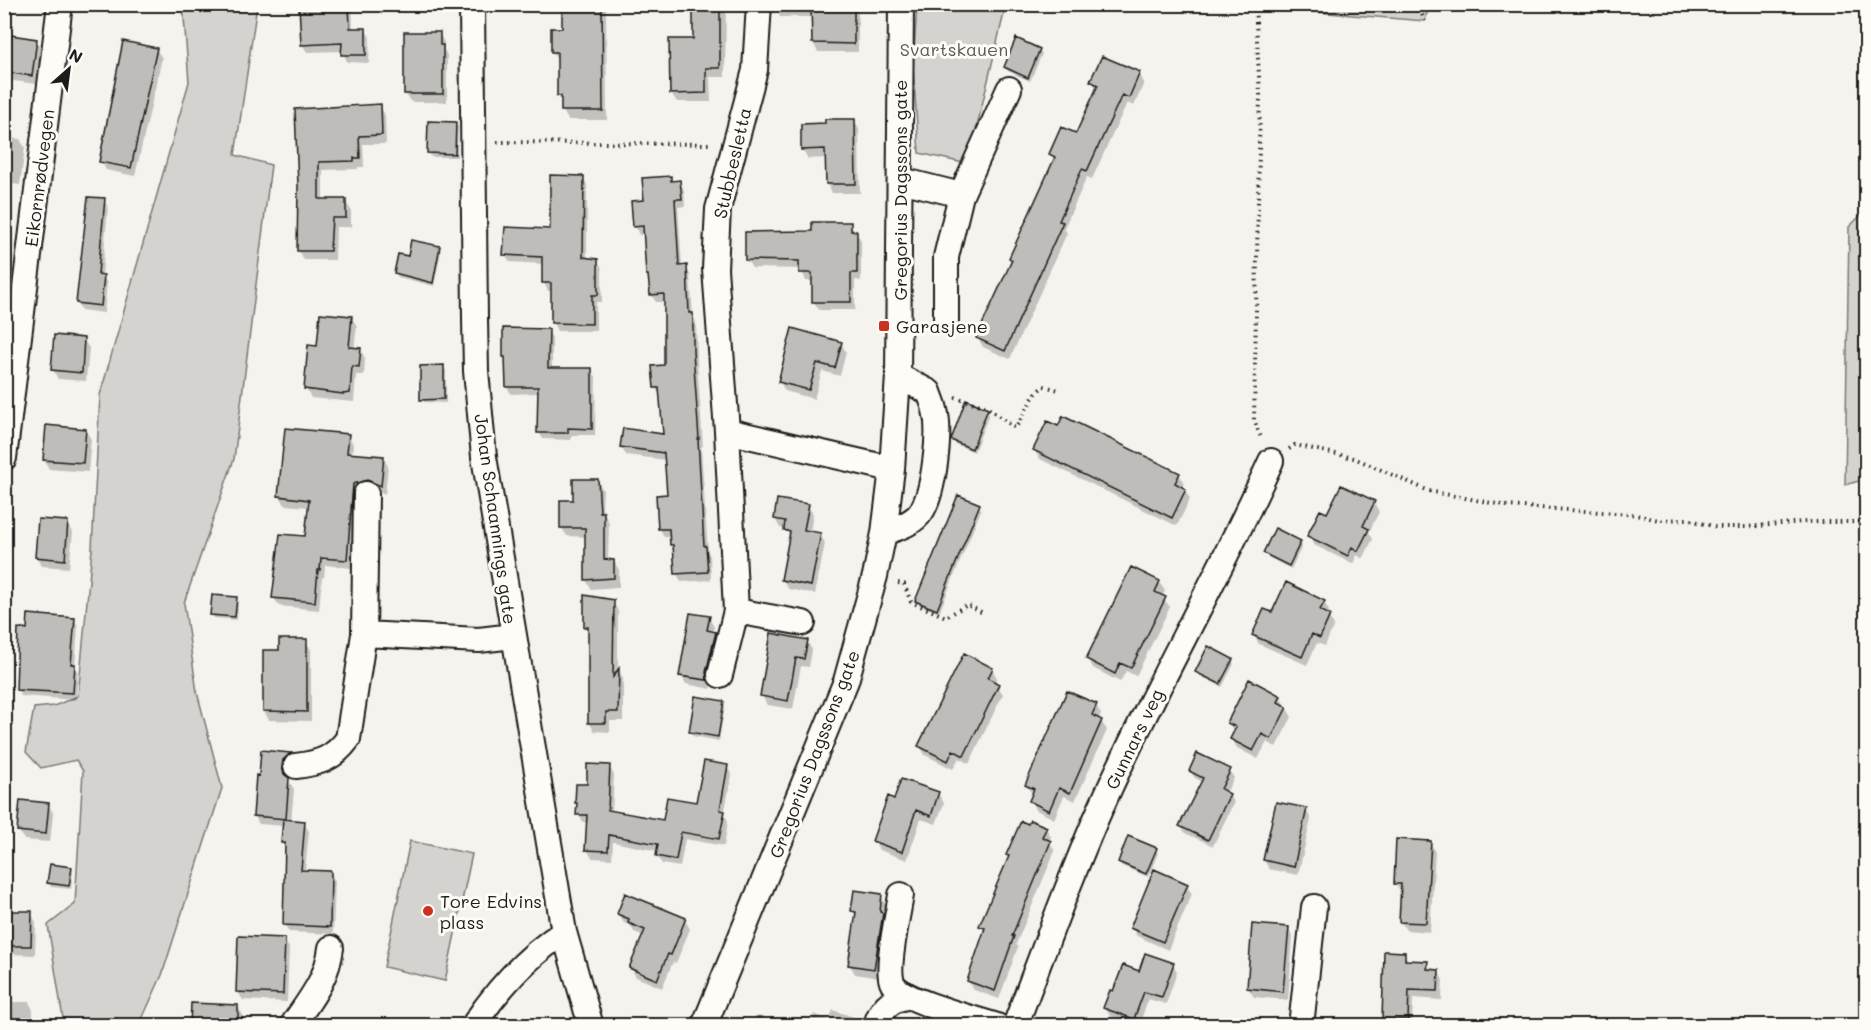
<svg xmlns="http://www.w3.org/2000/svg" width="1871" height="1030" font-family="Mali,sans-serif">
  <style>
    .green { fill: #d4d3cf; stroke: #787876; stroke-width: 1.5 }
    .shadow { fill: #0003 }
    .building { fill: #bebdba; stroke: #1c1c1c; stroke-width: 1.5 }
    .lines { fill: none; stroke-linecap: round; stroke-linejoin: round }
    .minor-casing { stroke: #1c1c1c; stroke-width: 28 }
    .path { stroke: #1c1c1c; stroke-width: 4; stroke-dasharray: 1.5 4.5; stroke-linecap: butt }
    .minor { stroke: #fdfcf7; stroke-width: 24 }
    .poi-dot { fill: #c8321e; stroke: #fdfcf7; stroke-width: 2 }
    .labels { text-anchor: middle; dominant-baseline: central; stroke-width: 6; stroke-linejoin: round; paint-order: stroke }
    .park-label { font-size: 18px; fill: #5c5c5b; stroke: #fdfcf7 }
    .street-label { font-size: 18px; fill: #1c1c1c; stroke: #fdfcf7 }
    .poi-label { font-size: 18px; fill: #1c1c1c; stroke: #fdfcf7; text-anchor: start }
  </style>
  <rect width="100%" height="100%" fill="#f4f3ee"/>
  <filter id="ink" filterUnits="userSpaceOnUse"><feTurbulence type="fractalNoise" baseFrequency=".0167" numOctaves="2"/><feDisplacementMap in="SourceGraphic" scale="12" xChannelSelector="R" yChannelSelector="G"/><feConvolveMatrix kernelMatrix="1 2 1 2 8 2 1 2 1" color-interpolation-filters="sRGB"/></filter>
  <g filter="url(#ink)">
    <path class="green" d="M183 5H257L235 155 271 165 234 459 184 603 197 692 222 788 162 975 142 1019 143 1025H64L48 925 75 904 83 771 76 760 41 768 26 752 34 708 54 706 78 696 92 549 100 395 189 82Z
      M917 5H1006L968 164 919 153 913 68Z
      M1231 5H1429L1425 21Z
      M1866 210V479L1845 485 1849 227Z
      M410 841 472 854 445 981 384 967Z"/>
    <path class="shadow" d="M300 4H352L353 29H365L370 37 369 63 347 62 343 51 307 52 302 44Z
      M559 4H606L607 120H568L563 111V103L559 95 558 61 552 52 571 32Z
      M694 4H726L725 77H710L711 102H677L671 93 695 40Z
      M774 4H858V52H818L813 43V17H780Z
      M439 33 444 42V50L447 55V102H411L405 93Z
      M36 40 41 49 36 84 7 80 4 76V51Z
      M156 49 162 58 135 176 106 170 101 161Z
      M1039 50 1042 54 1030 81 1008 71 1005 67Z
      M1139 74 1144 83 1134 106 1127 103 1092 179 1087 177 1064 228 1067 233 1010 359 983 347 978 338 1012 262 1010 258 1055 160 1051 154 1077 135 1097 90 1092 81Z
      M380 106 385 115 386 144H363L364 167H358V169L323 170V200L345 201 351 210V227H336L335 260H304L299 251V186L297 111Z
      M854 120 859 129 860 193H832L827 184V158L808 159 803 150Z
      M455 123 458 127 457 157H431L428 153Z
      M4 137 20 139 25 148 20 185 4 183Z
      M583 177 587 185V259L597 260 602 268V302H596V331H557L553 323V291H548L544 283V264L510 262 505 254 551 231Z
      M670 178 673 182H680L684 190 685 206 678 207 682 267H686L690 275 693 316 696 322 697 360 703 446 701 447 708 552 710 556 711 580 681 582 677 574 675 551 672 545 671 537H664L660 529 669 495 666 460 626 455 621 447 664 436 660 396 656 388 666 366 665 302H656L651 294 645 234 639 235 635 226 645 202Z
      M104 200 108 207 102 276 107 283 104 313 81 310 77 303Z
      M850 224 861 240V281L855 280V310H819L814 302V281H806L801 269 752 268 747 260Z
      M4 236 7 241 4 262Z
      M439 247 441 252 434 286 398 277 396 273 409 258Z
      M351 317 357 326 354 349H360L365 358 364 375H356L354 402 311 398 306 389 318 348Z
      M548 331 552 338V369L592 370 596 377 595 435H572L571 440 543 439 539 432V393L511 394 507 387V361L504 356Z
      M83 339 89 348 86 381 58 379 53 370Z
      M841 343 846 352 840 376 822 371 814 399 785 391 780 382Z
      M443 367 446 371V403L424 402 422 398Z
      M987 410 989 414 974 452 955 444 953 440Z
      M85 430 91 439 88 472 49 469 44 460Z
      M348 435 353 444 352 455 383 458 388 466 385 494 372 488 357 492 351 568 325 565 324 578 322 577 319 610 279 606 274 598 306 538 309 507 285 505 280 496Z
      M1034 450 1179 474 1184 483 1182 488 1185 490 1190 499 1177 526 1040 459Z
      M598 481 603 490 602 508 609 523 608 561H614L619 570V587L591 589 586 580 587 537 567 536 561 527 574 502Z
      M1374 503 1379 512 1369 532 1373 539 1363 559 1357 555 1353 564 1314 545 1309 536 1327 515Z
      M979 505 981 510 939 613 919 605 917 601Z
      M808 506 813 514 810 532 820 534 825 543 815 594 788 589 783 580 791 539 786 529 780 528 775 519Z
      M67 523 73 532 69 568 41 566 36 557Z
      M1300 542 1302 546 1291 569 1267 557 1265 553Z
      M1159 582 1165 591 1162 597 1170 607 1136 676 1126 671 1120 682 1093 668 1088 659Z
      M236 599 238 603 237 620 214 618 212 614Z
      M613 602 618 611V669L623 678V721H610V732L594 731 589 722 590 634 586 627Z
      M1324 602 1329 611 1327 615 1334 625 1325 646 1317 643 1307 665 1259 644 1254 635 1273 614Z
      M709 618 714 627 713 633 720 642 710 682 711 689 686 684 681 675Z
      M74 619 78 626 75 667 78 673 76 700 21 696 17 689 29 631Z
      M306 641 311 650V721L269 720 264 711 281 652Z
      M807 641 812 650 809 667 801 666 793 709 767 705 762 696Z
      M1232 660 1234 664 1222 687 1199 675 1197 671Z
      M992 669 997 678 995 683 1003 694 969 764 959 758 953 769 925 755 920 746Z
      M1280 697 1292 717 1276 747 1267 742 1258 759 1237 748 1232 739 1235 732 1228 723Z
      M723 702 725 706 719 741 693 736 691 732Z
      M1096 705 1101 714 1098 720 1101 721 1107 730 1075 801 1064 796 1054 819 1036 810 1031 801 1033 795 1026 785Z
      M263 752 290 754 295 763 288 769 286 778 294 789 291 822 304 823 309 831 305 872 331 873 335 881 333 934 289 932 284 924 287 850 282 842 284 826 259 824 254 815Z
      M609 767 614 775 612 812 664 822 697 804 727 767 732 775 724 814 728 821 724 846 685 839 680 867 662 864 657 856 658 851 613 842 612 859 592 858 587 850 588 823 583 822 578 814V806L576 802 589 785Z
      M1229 770 1234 778 1226 793 1234 802 1213 846 1185 833 1181 826 1203 782 1195 778 1190 771Z
      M938 794 944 803 936 824 921 819 907 860 879 850 874 841 895 801Z
      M48 804 53 813 50 842 24 840 19 831Z
      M1306 810 1311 819 1298 875 1269 869 1264 860Z
      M1046 828 1051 837 1049 842 1055 851 1016 944 1018 947 999 999 974 990 968 981 985 933 981 926 1010 858 1008 855Z
      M1430 843 1435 852 1430 932 1406 930 1400 921 1402 893 1395 884Z
      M1155 849 1158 853 1148 877 1122 866 1119 862Z
      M71 868 73 872 71 889 51 887 49 883Z
      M1186 885 1192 894 1168 950 1137 936 1131 927Z
      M881 896 886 905 884 919 887 923 879 978 855 974 850 965 856 917 853 911Z
      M4 913H31L36 922 35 955 6 954Z
      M618 914 685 920 690 929 676 963 673 962 662 988 636 977 631 968 644 936 634 932 631 926 624 923Z
      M1288 928 1293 937 1288 1000 1254 997 1248 988Z
      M284 939 289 948 287 1002 243 1000 237 991Z
      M1404 953 1409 962H1427L1432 971H1438L1443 980 1442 1000 1413 998 1412 1026H1387L1383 1019Z
      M1173 964 1177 972 1166 1004 1148 999 1139 1026 1110 1016 1105 1008 1140 973Z
      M11 1002H29L33 1010V1026H4V1022H11Z
      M237 1006 243 1015 242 1026H192Z
      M833 1010 862 1020 865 1026H810L814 1014 829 1020Z"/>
    <path class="building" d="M299 4H349L350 28H366V55H341L342 43 301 45Z
      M562 4H602L603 111H561V96H557V52H551V28H562Z
      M693 4H720V68H706V93L670 94 669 39H693Z
      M811 4H854V44L812 43Z
      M404 32H440V45H443V94H404Z
      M4 34 37 39 32 76 4 72Z
      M1016 38 1040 49 1028 78 1004 67Z
      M123 41 157 48 131 168 99 162Z
      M1102 56 1140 72 1129 98 1122 95 1087 171 1082 169 1059 221 1063 222 1005 351 976 338 1012 260 1009 258 1055 157 1049 154 1061 127 1076 133 1098 85 1090 81Z
      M381 104 382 135 359 136 360 158H354V161L319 162V199H346V218H332L330 251H297L298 186 295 109Z
      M825 119H855L856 184H826L825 149 801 150V124L825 123Z
      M428 121 456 122 455 154 427 153Z
      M550 175 584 176 583 257 598 259V295H592V324L551 323V283H542V257L503 255 505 227 550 229Z
      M671 176V181L680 180 682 199H675L679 266 687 265 689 313H693V351L699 439H698L704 546H706L708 572 675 574 673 545H670L669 529H658L656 495 667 494 664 453 620 447 623 428 663 434 659 388H654L652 366 664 365V294L650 295 648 275H646L643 226 633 227 631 201 644 200 642 178Z
      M88 197 105 198 98 274 104 275 101 306 76 303Z
      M812 222H851V231H857V273H851V302H812V273H799V261L745 260V232L812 231Z
      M411 240 440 246 433 283 394 273 398 254 408 256Z
      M320 313 352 316 349 347 361 348 359 367 352 366 350 393 343 394 304 389 308 345 317 346Z
      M503 328 549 329 548 368H592V429L568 428V433H537L538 387H506L505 357H503Z
      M792 328 842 342 835 368 817 363 809 390 778 382Z
      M54 335 84 338 82 373 51 370Z
      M444 365V399L420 400V366Z
      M966 399 988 409 972 449 951 440Z
      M1063 416 1180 473 1175 483 1186 489 1172 518 1033 450 1047 421 1058 426Z
      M46 425 86 429 83 463 43 460Z
      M285 428 349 434 347 453 384 456 381 486 367 480 353 484 347 560 321 558 320 570H318L315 602 272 598 280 534 305 536 309 500 278 496Z
      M573 479H598L600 512H604V559L614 560V578L585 580V528H560V500H573Z
      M1341 485 1375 501 1363 526 1369 529 1358 551 1352 547 1348 556 1307 536 1320 510 1327 513Z
      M958 495 980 504 937 610 915 601Z
      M777 499 809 504 804 530 821 533 811 586 781 580 790 532 784 530 785 521 774 519Z
      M38 519 68 521 65 560 35 557Z
      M1275 528 1301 541 1289 566 1263 553Z
      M1131 567 1160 581 1155 592 1166 597 1131 668 1120 663 1115 674 1086 659Z
      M1286 582 1325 601 1320 610 1330 615 1320 638 1312 634 1302 657 1252 635 1264 609 1272 612Z
      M212 595 237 597 235 617 210 615Z
      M584 595 614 600 613 677 619 668 618 712H606V723H588V627H584Z
      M690 613 710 616 707 630 716 632 706 672 707 680 679 676Z
      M28 614 75 618 71 664H75L73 693 16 690 18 628 27 629Z
      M771 633 808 640 804 659 796 658 788 701 760 696Z
      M279 639H307V712L263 711V650H279Z
      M1208 646 1233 659 1220 684 1195 672Z
      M964 653 993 668 988 678 999 684 964 756 953 750 948 761 918 746Z
      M1249 679 1281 696 1278 702 1287 707 1271 739 1262 734 1253 751 1230 739 1236 727 1227 723Z
      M1067 691 1097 704 1092 715 1102 720 1070 793 1059 788 1049 811 1029 801 1034 789 1025 785Z
      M695 696 724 701 718 737 689 732Z
      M261 750 291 753 283 760 282 767 284 774 289 778 286 819 253 816 256 775 259 776Z
      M1197 753 1231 769 1221 789 1230 794 1208 840 1179 826 1203 778 1189 771Z
      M704 761 728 765 720 810 725 811 719 839 681 832 676 860 656 856 658 844 609 835 608 851 585 850 587 815H576L577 803H575L576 784H587V764L610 765 608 810 663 820 667 797 696 802Z
      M901 779 939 792 931 816 916 810 902 852 872 841 888 796 894 799Z
      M20 800 49 803 46 834 17 831Z
      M1276 802 1307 808 1294 867 1263 860Z
      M283 819 305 821 301 870 331 871 330 927 283 925 285 843H281Z
      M1030 820 1047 827 1042 837 1051 841 1012 936H1014L995 991 967 981 985 928 979 926 1009 856 1006 855 1021 821 1028 824Z
      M1128 836 1157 848 1146 874 1118 862Z
      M1396 839 1431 841 1426 923 1399 922 1401 884H1394Z
      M50 864 72 867 69 886 47 883Z
      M1154 869 1188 884 1163 942 1130 928Z
      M854 890 882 894 880 912 883 913 874 969 848 965 856 912 851 911Z
      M625 893 686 918 671 955 668 954 657 980 629 968 645 930 628 923 629 919 617 914Z
      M4 911H32L31 946H4Z
      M1252 924 1289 927 1283 992 1247 988Z
      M238 936 285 938 283 994 236 992Z
      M1384 951 1405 952V960L1428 961 1427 969 1439 970 1438 991 1409 990 1408 1020H1382Z
      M1145 953 1174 963 1162 997 1144 992 1134 1019 1103 1008 1110 990 1113 991 1123 965 1139 971Z
      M191 1003 238 1005V1026H190Z"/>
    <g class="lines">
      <g class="minor-casing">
        <path id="minor" d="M472 4 475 319 476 371 484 457 564 932 591 1026
          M901 180 961 195
          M946 321V257L961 195 1009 89
          M727 431 892 469
          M4 458 60 4
          M884 533C896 528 913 524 921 512 934 493 941 432 935 410 934 404 931 398 929 392L898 376
          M736 611 727 431 715 269 718 209 755 70 759 4
          M364 634 479 640 513 636
          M720 675 736 611 803 623
          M296 766C320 763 333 759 348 739L364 634 366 494
          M901 895C898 915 886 966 892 982 898 1000 977 1019 997 1026
          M292 1026C310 999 327 980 331 948
          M473 1026C498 988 527 956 564 932
          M704 1026 846 681 875 576 884 533 892 469 898 376 901 4
          M876 1026C880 1009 890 999 906 997
          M1015 1026C1041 958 1066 888 1095 821 1148 699 1216 583 1271 461
          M1301 1026 1314 907"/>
      </g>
      <path class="path" d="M1255 4 1260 94 1254 420 1262 440
        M1417 4 1425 21
        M497 142 712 144
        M955 397 987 407 1015 428C1026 414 1030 396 1044 386L1059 390
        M1289 449 1295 445 1354 458 1429 491 1507 506 1631 514 1659 520 1688 519 1715 527H1747L1803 522H1851L1866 524
        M898 583 904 584 911 602 946 617 967 605 985 614"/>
      <use href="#minor" class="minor"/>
    </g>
  </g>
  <g class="poi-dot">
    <rect x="878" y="320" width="12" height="12" rx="3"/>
    <circle cx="428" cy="911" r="6"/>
  </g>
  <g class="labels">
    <g class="park-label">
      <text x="954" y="49">Svartskauen</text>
    </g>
    <g class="street-label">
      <text transform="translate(732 163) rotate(-77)">Stubbesletta</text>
      <text transform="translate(39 178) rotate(-83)">Eikornrødvegen</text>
      <text transform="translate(900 190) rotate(-90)">Gregorius Dagssons gate</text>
      <text transform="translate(496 519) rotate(82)">Johan Schaannings gate</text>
      <text transform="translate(1134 739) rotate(-64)">Gunnars veg</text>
      <text transform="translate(814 754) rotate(-69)">Gregorius Dagssons gate</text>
    </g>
    <g class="poi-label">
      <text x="896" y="326">Garasjene</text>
      <text x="440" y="901">Tore Edvins<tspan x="440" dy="21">plass</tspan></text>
    </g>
  </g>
  <rect width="1871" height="1030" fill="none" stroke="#fdfcf7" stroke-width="24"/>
  <rect x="12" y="12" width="1847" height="1006" fill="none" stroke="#1c1c1c" stroke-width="2" filter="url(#ink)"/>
  <g transform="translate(69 69) rotate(28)" stroke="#fdfcf7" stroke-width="4.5" paint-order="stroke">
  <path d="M0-4.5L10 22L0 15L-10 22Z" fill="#1c1c1c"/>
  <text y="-9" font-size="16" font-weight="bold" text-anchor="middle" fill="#1c1c1c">N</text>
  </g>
</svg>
